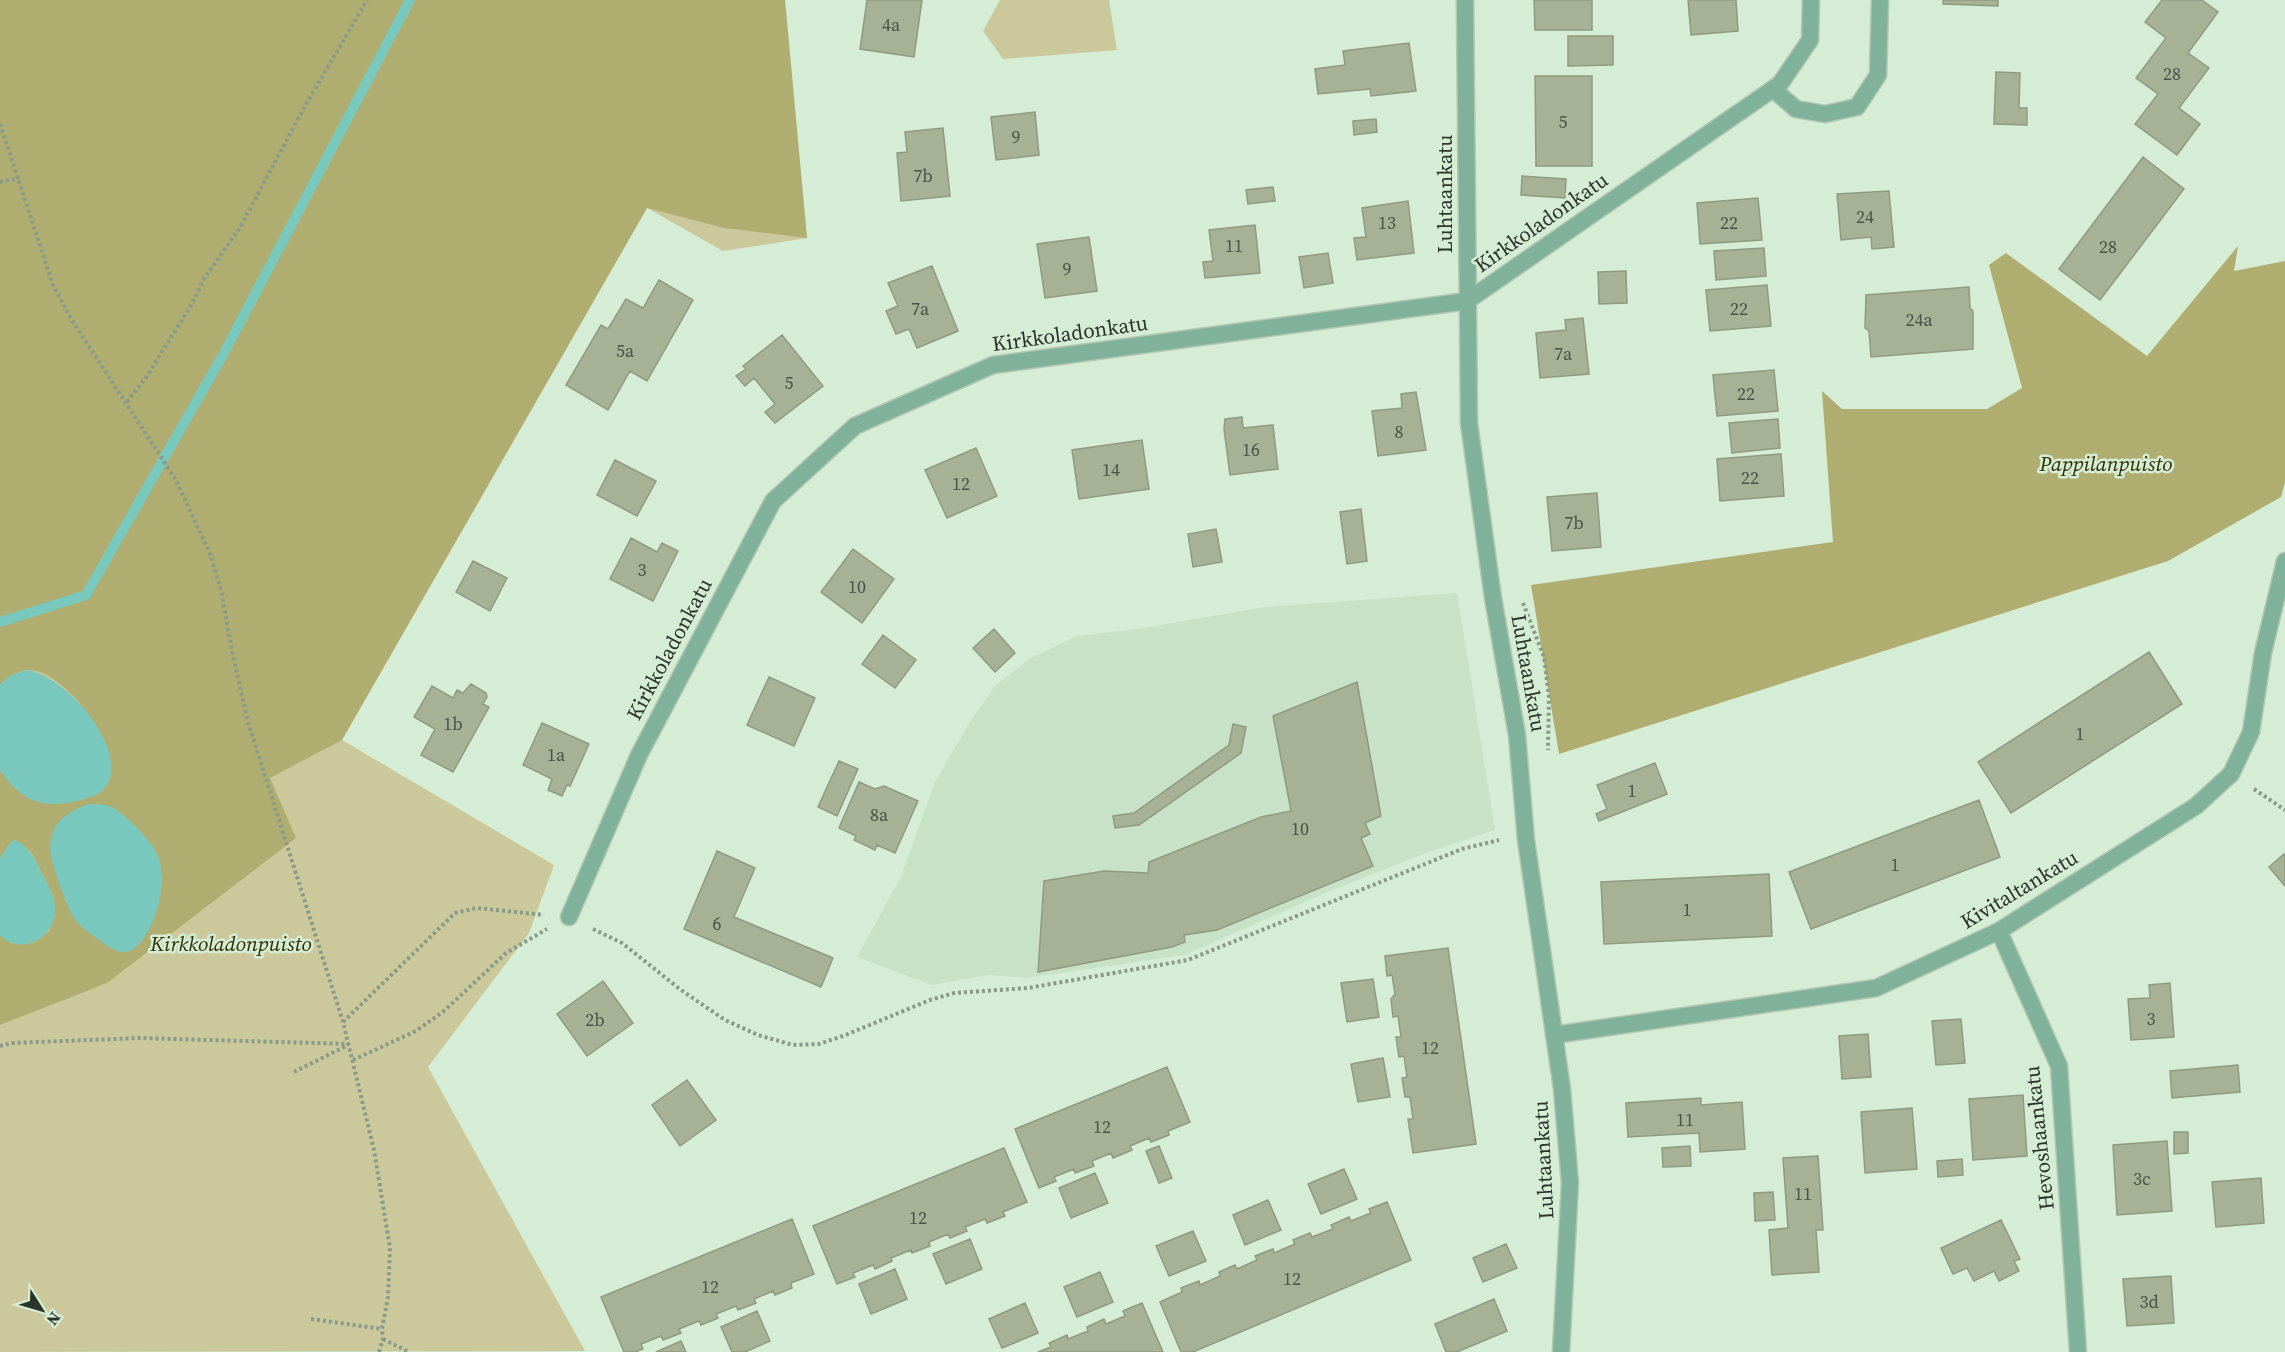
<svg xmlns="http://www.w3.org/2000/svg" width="2285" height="1352" font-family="'Source Serif 4',serif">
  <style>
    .built { fill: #c7e2c6 }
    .green { fill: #cbc99c }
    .forest { fill: #b0ad71; fill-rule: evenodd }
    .water { fill: #79c8bd }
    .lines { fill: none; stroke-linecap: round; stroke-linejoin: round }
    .stream { stroke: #79c8bd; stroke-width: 10 }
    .building { fill: #a6b196; stroke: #909a80; stroke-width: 1.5 }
    .service-casing { stroke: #b3c7b3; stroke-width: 19 }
    .minor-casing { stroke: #b3c7b3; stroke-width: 19 }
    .tertiary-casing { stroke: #b3c7b3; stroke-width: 19 }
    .path { stroke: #899a89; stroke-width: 4; stroke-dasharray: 3 3; stroke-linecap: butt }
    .service { stroke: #80b29b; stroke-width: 16 }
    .minor { stroke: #80b29b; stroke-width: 16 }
    .tertiary { stroke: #80b29b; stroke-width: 16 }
    .labels { text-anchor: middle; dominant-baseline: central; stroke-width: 5; stroke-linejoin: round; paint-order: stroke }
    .number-label { font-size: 18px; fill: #4a5346 }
    .street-label { font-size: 21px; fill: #2b342b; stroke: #d5ecd5 }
    .park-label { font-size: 21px; font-style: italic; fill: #312e00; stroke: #d5ecd5 }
  </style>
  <rect width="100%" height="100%" fill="#d5ecd5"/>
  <path class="built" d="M1457 593 1495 830 1426 853 1330 891 1185 955 1026 978 988 975 932 985 857 957 901 877 935 782 973 717 996 685 1031 658 1077 636 1138 629 1265 607Z"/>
  <path class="green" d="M785 0 807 238 723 251 647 208 342 740 554 865 529 933 428 1067 585 1351 0 1352V139Z
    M1000 0H1109L1117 50 1003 59 983 31Z"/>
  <path class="forest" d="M0 0H785L807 238 724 228 647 208 342 740 270 778 296 838 107 983 0 1025V935L11 943H32L41 938 49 931 55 916 52 894 31 852 10 843 0 858V770L22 794 31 799 80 703C55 678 31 654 0 685ZM159 859 162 880 158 906 81 926 64 898Z
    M2238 246 2234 271 2285 261V482L2281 497 2168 561 1559 754 1531 585 1833 542 1822 391 1842 409H1987L2022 388 1989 265 2006 253 2147 356Z"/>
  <path class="water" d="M25 670C63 673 124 742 109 781 104 793 95 796 84 799 46 810 23 804 0 770V685L8 677Z
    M89 804C97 804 105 804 112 807 126 815 152 841 158 856 164 871 162 891 158 906 154 920 143 950 125 952 117 953 107 946 101 941 92 935 83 929 76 921 68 910 50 861 50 848 50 844 52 835 54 830 59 817 77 808 89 804Z
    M15 840C30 847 34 858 41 872 48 885 56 897 55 912 54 939 19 956 0 935V858L10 843Z"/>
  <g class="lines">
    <path class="stream" d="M0 622 86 595 223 355 410 0"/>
  </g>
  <path class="building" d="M867 0H922L914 57 860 49Z
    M1534 0H1592V30H1535Z
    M1688 0H1736L1738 31 1691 35Z
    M1943 0H1998V6L1943 4Z
    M2162 0H2202L2218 12 2188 53 2209 68 2179 108 2200 124 2177 155 2135 124 2158 94 2136 78 2166 38 2145 22Z
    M1568 36H1613V65L1568 66Z
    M1409 43 1416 91 1371 96 1370 89 1318 94 1315 69 1345 65 1343 51Z
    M1996 72 2020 73 2019 108H2027V125L1994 124Z
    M1535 76H1592V166H1536Z
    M1035 112 1039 155 996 160 991 117Z
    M1376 119 1377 132 1354 135 1353 121Z
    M943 128 950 196 901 201 897 153 907 152 905 132Z
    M2143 157 2184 189 2100 300 2059 269Z
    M1522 176 1566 179 1565 198 1521 195Z
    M1273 187 1275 201 1248 204 1246 190Z
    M1889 191 1894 247 1872 249 1871 237 1841 240 1837 194Z
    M1758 198 1762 240 1700 244 1697 203Z
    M1408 201 1414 253 1357 260 1354 238 1366 237 1362 208Z
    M1255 225 1260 273 1205 278 1203 262 1213 261 1209 230Z
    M1089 237 1097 291 1045 298 1037 244Z
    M1764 248 1766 276 1716 280 1714 251Z
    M1328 253 1333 283 1304 288 1299 257Z
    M932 266 958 331 917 348 909 329 896 334 886 311 898 306 888 283Z
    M1626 271 1627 303 1599 304 1598 272Z
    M659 280 693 300 647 381 630 371 608 410 566 385 601 325 608 329 626 299 643 308Z
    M1767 285 1771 326 1710 331 1706 290Z
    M1969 287 1970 308 1973 311V349L1871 357 1869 331 1865 328 1866 295Z
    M1583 318 1589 374 1540 378 1536 333 1566 330 1565 320Z
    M782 335 823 386 775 423 765 412 775 404 754 378 745 386 736 376 746 369 743 366Z
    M1774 370 1778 411 1717 416 1713 375Z
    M1416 392 1426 450 1378 456 1372 411 1402 408 1401 394Z
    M1242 417 1243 428 1273 425 1278 469 1230 475 1224 429 1225 419Z
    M1778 419 1780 448 1732 453 1729 423Z
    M1142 440 1149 489 1079 499 1072 450Z
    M976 448 997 496 947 518 925 470Z
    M1781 454 1784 496 1720 501 1717 459Z
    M615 460 656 481 637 516 597 495Z
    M1597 493 1601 547 1552 551 1547 497Z
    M1361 509 1367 561 1347 564 1340 512Z
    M1216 529 1222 562 1193 567 1188 534Z
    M631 538 657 552 662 543 678 551 653 601 610 579Z
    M853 549 894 579 862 623 821 592Z
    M473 561 507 578 490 611 456 592Z
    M994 629 1015 653 995 672 973 648Z
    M883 635 916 660 895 688 862 664Z
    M2149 652 2182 704 2011 813 1978 762Z
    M769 677 815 698 794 746 747 725Z
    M1357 682 1381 816 1365 823 1370 834 1361 838 1373 866 1217 930 1184 935 1185 942 1172 947 1038 972 1044 881 1104 871 1148 873 1149 862 1261 817 1291 811 1273 716Z
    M471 684 486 693 487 697 483 704 489 707 453 772 421 755 435 729 414 717 432 686 453 698 457 690 463 693Z
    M542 723 589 744 570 786 567 785 562 796 548 790 552 779 523 765Z
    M1233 724 1246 727 1241 753 1139 825 1115 828 1113 816 1134 813 1229 745Z
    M839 761 858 769 837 816 818 807Z
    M1655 763 1667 794 1599 821 1596 814 1607 809 1597 785Z
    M859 782 875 789 884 786 918 801 895 853 877 845 875 850 854 840 856 836 839 828Z
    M1979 800 2000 857 1811 929 1789 872Z
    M717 851 755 868 734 917 833 958 821 987 684 929Z
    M2284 854 2285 856V886L2269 867Z
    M1769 874 1772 936 1604 944 1601 882Z
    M1448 948 1476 1144 1413 1153 1408 1119H1413L1410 1097H1405L1402 1078 1407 1077 1404 1056 1399 1057 1396 1037H1401L1398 1016 1393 1017 1391 999 1395 994 1392 975 1387 976 1385 956Z
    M1373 979 1379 1017 1347 1022 1341 983Z
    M603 981 633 1023 587 1056 557 1014Z
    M2170 983 2174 1037 2131 1040 2128 999 2150 998 2149 985Z
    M1961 1019 1965 1063 1936 1065 1932 1021Z
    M1868 1034 1871 1077 1842 1079 1839 1036Z
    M1383 1058 1390 1097 1358 1102 1351 1064Z
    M2238 1065 2240 1092 2172 1098 2170 1071Z
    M1167 1067 1190 1122 1168 1131 1169 1135 1151 1142 1149 1138 1130 1146 1132 1150 1113 1158 1111 1153 1092 1161 1094 1166 1075 1173 1074 1169 1054 1177 1056 1181 1039 1188 1015 1129Z
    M687 1080 716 1120 680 1146 652 1105Z
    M2023 1095 2027 1156 1973 1160 1969 1099Z
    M1701 1098V1105L1742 1102 1745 1149 1700 1152 1699 1133 1628 1137 1626 1103Z
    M1912 1108 1917 1169 1865 1173 1861 1112Z
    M2174 1132H2188V1153L2174 1154Z
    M2167 1141 2172 1211 2117 1215 2113 1145Z
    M1159 1146 1172 1178 1159 1183 1146 1151Z
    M1690 1146 1691 1166 1663 1167 1662 1148Z
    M1004 1148 1027 1202 1003 1212 1005 1216 987 1223 985 1219 965 1227 967 1231 950 1238 948 1234 929 1242 930 1246 912 1253 911 1250 891 1258 892 1261 875 1269 873 1265 853 1273 855 1277 837 1284 813 1226Z
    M1818 1156 1823 1230H1816L1819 1272 1772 1275 1769 1230 1788 1228 1783 1158Z
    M1962 1159 1963 1175 1938 1177 1937 1161Z
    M1344 1169 1357 1199 1321 1214 1308 1184Z
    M1095 1173 1108 1203 1071 1218 1059 1188Z
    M2261 1178 2264 1223 2216 1227 2212 1182Z
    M1773 1192 1775 1220 1755 1221 1754 1193Z
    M1268 1200 1281 1230 1245 1245 1233 1215Z
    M1387 1202 1411 1260 1193 1352H1181L1160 1302 1182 1292 1181 1288 1199 1281 1200 1285 1220 1276 1219 1272 1235 1265 1237 1269 1257 1260 1255 1256 1273 1249 1274 1253 1295 1244 1293 1240 1310 1233 1312 1237 1333 1229 1331 1225 1349 1217 1351 1221 1371 1213 1369 1209Z
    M792 1219 814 1274 791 1283 792 1288 775 1295 773 1291 754 1299 756 1303 738 1310 736 1306 716 1314 718 1318 701 1325 699 1321 679 1329 681 1333 663 1340 661 1336 641 1344 643 1349 635 1352H624L601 1297Z
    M2001 1220 2020 1259 2014 1261 2019 1271 1999 1281 1994 1271 1974 1281 1967 1268 1953 1274 1941 1248Z
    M1193 1231 1206 1261 1169 1276 1156 1246Z
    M970 1239 982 1269 946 1284 933 1254Z
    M1506 1244 1517 1268 1483 1282 1473 1258Z
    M895 1269 907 1299 871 1314 859 1284Z
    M1100 1272 1113 1302 1077 1317 1064 1287Z
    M2171 1276 2174 1323 2127 1326 2123 1279Z
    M1494 1299 1507 1331 1457 1352H1446L1435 1324Z
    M1025 1303 1038 1333 1002 1348 989 1319Z
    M1142 1303 1163 1352H1038L1051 1347 1049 1343 1067 1335 1068 1339 1088 1331 1087 1327 1104 1319 1106 1324 1125 1316 1123 1311Z
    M757 1311 770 1341 745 1352H732L721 1327Z
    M681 1341 686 1352H656Z"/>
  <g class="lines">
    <g class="service-casing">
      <path id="service" d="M2231 774 2251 732 2263 653 2285 561"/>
    </g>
    <g class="minor-casing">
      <path id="minor" d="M1773 89 1796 109 1825 114 1857 107 1878 75 1880 0
        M569 917 639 755 773 501 855 426 993 365 1467 301 1780 84 1810 40 1811 0
        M1999 931 2059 1066 2078 1352
        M1554 1035 1876 988 1999 931 2196 806 2231 774"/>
    </g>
    <g class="tertiary-casing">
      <path id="tertiary" d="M1465 0 1469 423 1493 598 1517 735 1526 840 1562 1089 1570 1183 1561 1352"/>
    </g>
    <path class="path" d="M0 124 53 285 71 319 176 480 211 556 221 590 233 656 248 722 343 1022 374 1150 390 1248 388 1297 382 1329 383 1339 379 1352
      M0 182 19 178
      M127 402 145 379 192 304 204 279 239 229 304 108 367 0
      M1523 603 1544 657 1549 697 1548 750
      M2254 789 2285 810
      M593 929 622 943 681 990 725 1020 758 1035 793 1045 819 1044 843 1036 930 1000 954 993 1028 988 1188 960 1462 849 1499 840
      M343 1022 455 913 477 908 544 915
      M0 1046 12 1043 140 1038 349 1044
      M353 1060 416 1031 444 1011 506 953 547 929
      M294 1072 348 1045
      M311 1319 382 1329
      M383 1339 409 1352"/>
    <use href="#service" class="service"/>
    <use href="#minor" class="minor"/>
    <use href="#tertiary" class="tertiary"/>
  </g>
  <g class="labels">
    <g class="number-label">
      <text x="891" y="24">4a</text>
      <text x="2172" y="73">28</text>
      <text x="1563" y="121">5</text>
      <text x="1016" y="136">9</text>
      <text x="923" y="175">7b</text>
      <text x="1865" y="216">24</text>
      <text x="1387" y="222">13</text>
      <text x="1729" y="222">22</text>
      <text x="1234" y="245">11</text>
      <text x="2108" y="246">28</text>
      <text x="1067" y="268">9</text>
      <text x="920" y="308">7a</text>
      <text x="1739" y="308">22</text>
      <text x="1919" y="319">24a</text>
      <text x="625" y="350">5a</text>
      <text x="1563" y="353">7a</text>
      <text x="789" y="382">5</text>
      <text x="1746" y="393">22</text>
      <text x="1399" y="431">8</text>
      <text x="1251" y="449">16</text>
      <text x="1111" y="469">14</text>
      <text x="1750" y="477">22</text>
      <text x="961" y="483">12</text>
      <text x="1574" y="522">7b</text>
      <text x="642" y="569">3</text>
      <text x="857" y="586">10</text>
      <text x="453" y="723">1b</text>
      <text x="2080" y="733">1</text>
      <text x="556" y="754">1a</text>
      <text x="1632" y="790">1</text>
      <text x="879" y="814">8a</text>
      <text x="1300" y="828">10</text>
      <text x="1895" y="864">1</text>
      <text x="1687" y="909">1</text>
      <text x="717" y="923">6</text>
      <text x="2151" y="1018">3</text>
      <text x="595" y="1019">2b</text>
      <text x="1430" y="1047">12</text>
      <text x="1685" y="1119">11</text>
      <text x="1102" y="1126">12</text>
      <text x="2142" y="1178">3c</text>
      <text x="1803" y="1193">11</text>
      <text x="918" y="1217">12</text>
      <text x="1292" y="1278">12</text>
      <text x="710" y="1286">12</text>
      <text x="2149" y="1301">3d</text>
    </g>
    <g class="street-label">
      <text transform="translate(1444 194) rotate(-90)">Luhtaankatu</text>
      <text transform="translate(1541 222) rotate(-35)">Kirkkoladonkatu</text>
      <text transform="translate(1070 333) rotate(-8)">Kirkkoladonkatu</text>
      <text transform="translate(669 649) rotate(-62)">Kirkkoladonkatu</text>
      <text transform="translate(1529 673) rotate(80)">Luhtaankatu</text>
      <text transform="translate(2019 889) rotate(-31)">Kivitaltankatu</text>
      <text transform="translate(2039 1138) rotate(-96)">Hevoshaankatu</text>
      <text transform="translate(1543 1160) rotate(-93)">Luhtaankatu</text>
    </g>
    <g class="park-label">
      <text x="2106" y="463">Pappilanpuisto</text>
      <text x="231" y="943">Kirkkoladonpuisto</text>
    </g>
  </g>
  <g transform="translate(42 1310) rotate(127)" stroke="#d5ecd5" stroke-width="4.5" paint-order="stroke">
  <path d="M0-4.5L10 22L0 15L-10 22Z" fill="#2b342b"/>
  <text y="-9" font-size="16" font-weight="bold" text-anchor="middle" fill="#2b342b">N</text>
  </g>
</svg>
